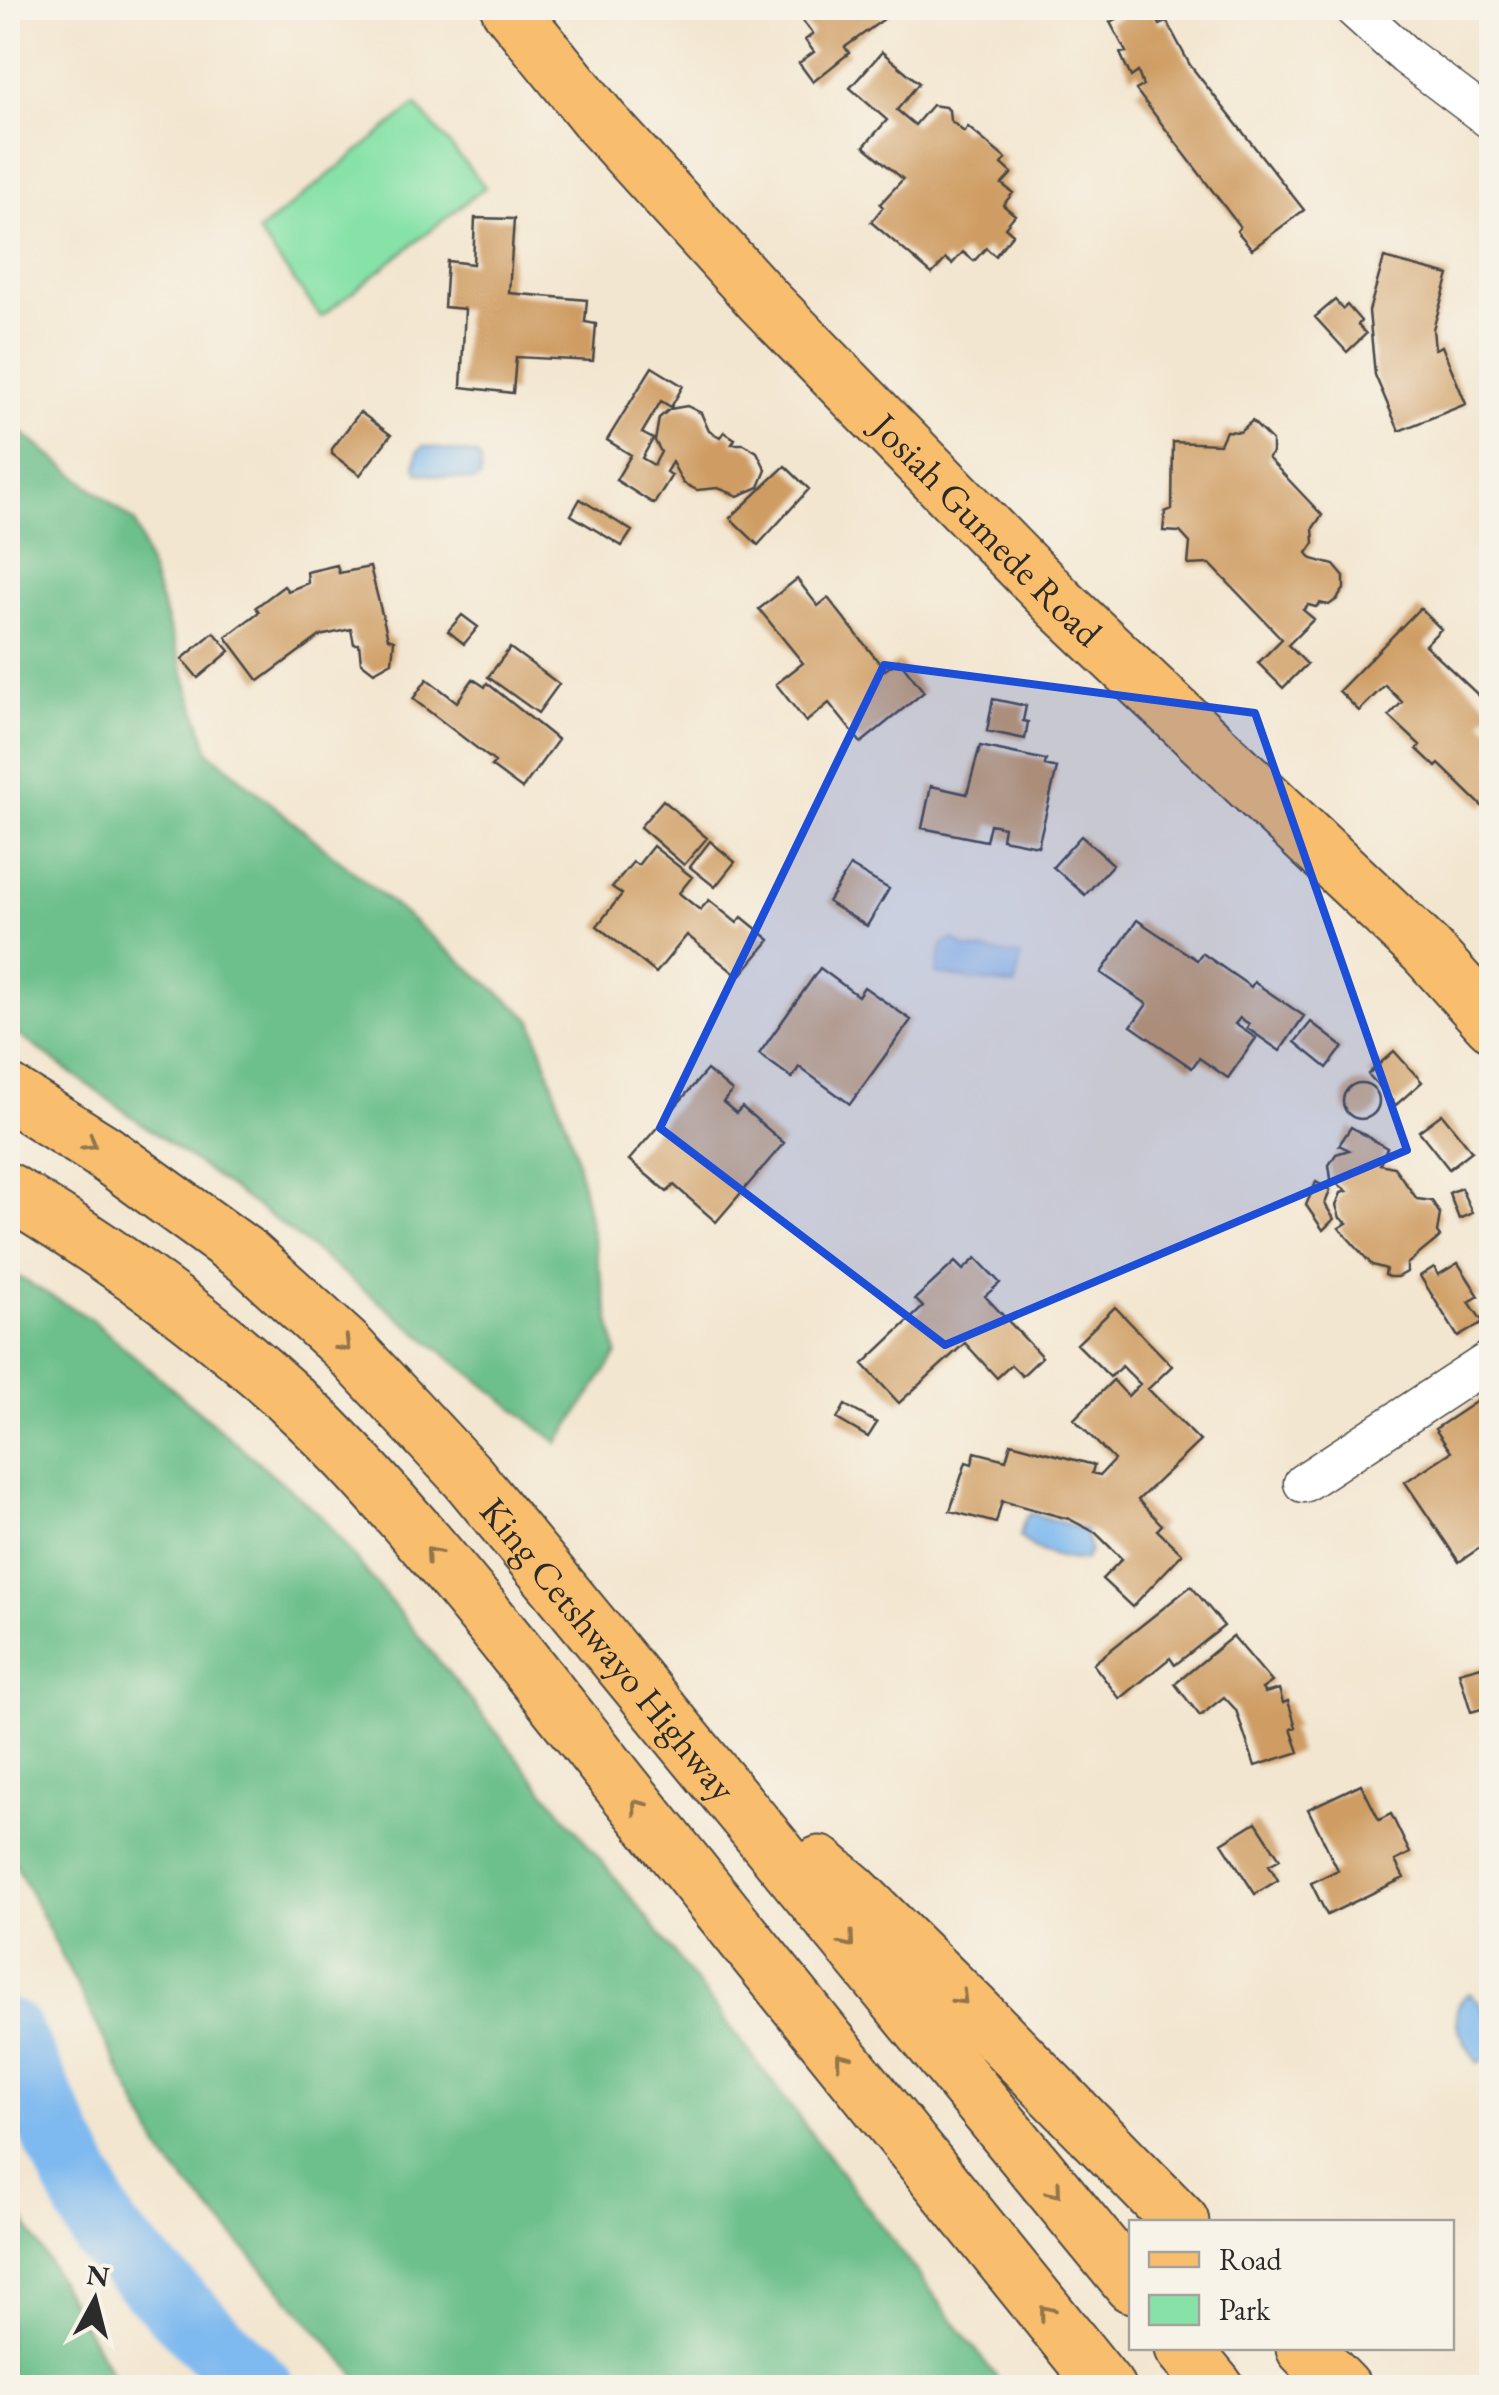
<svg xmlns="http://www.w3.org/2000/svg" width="1499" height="2395" font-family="'EB Garamond',serif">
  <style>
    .green { fill: #87e2a8; stroke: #59866a; stroke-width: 2.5 }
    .forest { fill: #6dc08c; stroke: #4c765c; stroke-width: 2.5 }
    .water { fill: #7eb9ef; stroke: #54728d; stroke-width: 2.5 }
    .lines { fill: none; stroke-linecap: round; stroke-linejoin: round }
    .river { stroke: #7eb9ef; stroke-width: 70 }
    .building { fill: #cf9d63 }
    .street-casing { stroke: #494744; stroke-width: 41 }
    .primary-casing { stroke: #494744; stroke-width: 59 }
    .highway-casing { stroke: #494744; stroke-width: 59 }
    .street { stroke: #fff; stroke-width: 38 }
    .primary { stroke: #f9be6d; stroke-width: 55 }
    .highway { stroke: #f9be6d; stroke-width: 55 }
    .oneway { stroke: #92744c }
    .marked { fill: #1d4ed8; fill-opacity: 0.2; stroke: #1d4ed8; stroke-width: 8; stroke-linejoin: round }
    .labels { text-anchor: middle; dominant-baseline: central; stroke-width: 9; stroke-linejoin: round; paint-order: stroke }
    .street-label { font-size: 38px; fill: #2b2b2b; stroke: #f7f3e8 }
  </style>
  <rect width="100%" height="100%" fill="#f7f3e8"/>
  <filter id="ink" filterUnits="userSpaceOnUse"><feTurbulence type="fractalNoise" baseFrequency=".01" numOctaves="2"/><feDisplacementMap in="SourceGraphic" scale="20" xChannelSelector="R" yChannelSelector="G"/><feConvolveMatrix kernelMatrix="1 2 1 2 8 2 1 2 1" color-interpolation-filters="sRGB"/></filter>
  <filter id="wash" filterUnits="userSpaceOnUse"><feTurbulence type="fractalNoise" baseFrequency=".0048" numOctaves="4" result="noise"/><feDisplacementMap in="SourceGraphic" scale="40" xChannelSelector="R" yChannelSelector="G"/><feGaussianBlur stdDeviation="2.25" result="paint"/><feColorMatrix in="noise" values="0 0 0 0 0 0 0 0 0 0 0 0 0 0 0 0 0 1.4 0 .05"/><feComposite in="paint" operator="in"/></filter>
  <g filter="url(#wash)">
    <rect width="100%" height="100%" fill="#f3e6d0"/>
    <path class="green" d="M416 105 485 187 321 317 258 232Z"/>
    <path class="forest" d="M8 422 135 522 209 752 532 1020 575 1151 617 1354 558 1443 278 1222 8 1027Z
      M8 1271 91 1319 320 1515 645 1915 1004 2387H367L163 2156 8 1849Z
      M8 2191 119 2387H8Z"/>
    <path class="water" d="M423 446 477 455 481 462 480 478 474 481 419 473 415 467 418 451Z
      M953 939 966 948 1021 956 1015 986 936 974 942 945Z
      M1031 1513 1085 1530 1090 1551 1084 1560C1062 1560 1036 1552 1020 1537L1024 1521Z
      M1469 1993C1493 2012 1492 2031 1491 2059L1478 2063C1464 2041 1442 2013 1469 1993Z"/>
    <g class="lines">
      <path class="river" d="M8 2034 106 2235 259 2388"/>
    </g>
    <g id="blocks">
      <path class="building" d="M793 8H876L884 19 845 47 849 53 813 82 799 63 814 52 805 40 813 34Z
        M1140 8H1152L1160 25 1167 22 1190 65 1304 210 1252 249 1237 231 1240 227 1136 90 1143 86 1138 72 1131 77 1120 53 1126 52 1110 22Z
        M882 52 919 83 897 110 915 125 932 105 945 107 949 110 950 120 964 132 968 127 1006 159 1002 164 1012 173 1002 184 1013 193 1003 205 1015 215 1005 227 1013 234 995 256 986 248 974 261 963 252 952 264 946 259 932 274 871 222 883 207 880 204 903 179 864 146 887 120 850 88Z
        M475 218 514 219 509 293 587 300 585 322 596 324 593 361 516 357 513 393 461 387 465 309 444 307 447 261 473 264Z
        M1384 258 1449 275 1433 329 1435 349 1442 346 1466 404 1399 431 1375 375 1369 311Z
        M1335 300 1343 309 1347 305 1361 321 1358 325 1366 334 1347 352 1315 317Z
        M652 367 683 386 671 407 661 401 642 433 653 439 642 458 654 465 661 452 655 441 659 418 670 409 687 406 701 413 709 431 720 437 724 432 735 439 732 444H744L757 452 766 470 759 487 738 496 718 488 697 490 683 483 672 462 666 472 672 475 654 504 616 480 631 455 607 440Z
        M360 412 391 435 360 475 332 454V449Z
        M1252 421 1272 441V453L1268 458 1322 515 1313 528 1314 543 1307 553 1312 559 1334 565 1344 577V589L1337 599 1329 605 1320 603 1316 607 1308 605 1303 610 1314 619 1288 645 1307 664 1283 688 1258 663 1282 639 1210 564 1188 565 1190 543 1180 532 1163 531 1165 512 1172 509 1173 442 1220 444 1226 431 1240 432Z
        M785 466 809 489 758 545 730 518Z
        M580 499 632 531 622 546 571 515Z
        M337 565 339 573 370 567 388 638 394 640 392 662 374 672 361 662 359 644H354L351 629 320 636 259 681 226 637 259 612 256 607 284 586 288 591 308 583 307 572Z
        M797 579 818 606 828 598 885 670 899 660 924 692 861 743 829 703 806 722 776 684 803 663 759 609Z
        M1420 608 1441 629 1425 645 1492 708 1482 721 1492 730V798L1483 807 1439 764 1436 767 1417 749 1420 745 1389 716 1402 702 1385 685 1359 711 1339 691Z
        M462 615 478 627 464 644 448 631Z
        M214 632 230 651 198 678 182 659Z
        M510 648 559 684 538 713 488 677Z
        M427 679 457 702 473 679 485 687 487 683 558 740 522 789 491 766 495 762 413 699Z
        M993 699 1026 706 1023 721 1028 722 1025 739 987 731Z
        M980 746 1046 760 1045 765 1057 768 1038 846 1002 839 1004 827 990 824 986 841 922 828 931 786 967 794Z
        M663 800 707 838 684 865 640 827Z
        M1081 836 1113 864 1085 895 1053 867Z
        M710 841 735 862 715 887 690 867Z
        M653 846 692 877 679 893 700 910 709 900 737 923 742 917 770 940 739 977 687 935 656 973 597 926 622 894 612 887 633 862 638 865Z
        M850 866 889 889 867 926 828 902Z
        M1137 920 1197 960 1202 953 1251 987 1254 982 1304 1016 1280 1051 1247 1028 1249 1024 1240 1018 1235 1024 1256 1038 1228 1078 1199 1058 1192 1068 1131 1026 1147 1004 1101 973Z
        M820 968 858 996 864 987 911 1020 850 1104 799 1067 792 1078 759 1054Z
        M1311 1022 1343 1047 1327 1068 1295 1042Z
        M1394 1051 1422 1082 1396 1105 1368 1074Z
        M707 1070 732 1091 723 1102 736 1113 742 1107 784 1143 716 1222 674 1185 667 1192 629 1160Z
        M1343 1101a18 18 0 1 1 36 0a18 18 0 1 1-36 0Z
        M1442 1114 1472 1151 1449 1169 1419 1131Z
        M1351 1127 1387 1148 1380 1164 1394 1167 1417 1199 1432 1201 1440 1214 1437 1233 1440 1237 1407 1264V1272L1398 1277H1389L1385 1275 1386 1269 1372 1265 1339 1228 1347 1223 1340 1218 1336 1205 1341 1193 1347 1191 1331 1179 1329 1165 1336 1154 1349 1150 1339 1145Z
        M1316 1182 1330 1190 1325 1204 1334 1219 1323 1230 1306 1205Z
        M1461 1188 1472 1213 1459 1219 1449 1193Z
        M976 1258 1000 1283 985 1296 1042 1357 1022 1376 1011 1365 997 1378 965 1343 899 1403 863 1364 923 1307 915 1299 955 1262 963 1270Z
        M1458 1263 1479 1296 1469 1302 1483 1322 1458 1337 1420 1276 1434 1267 1438 1275Z
        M1115 1307 1172 1366 1148 1389 1200 1441 1138 1500 1162 1525 1157 1530 1182 1554 1132 1607 1102 1579 1122 1559 1096 1533 1069 1519 1002 1501 996 1523 950 1511 966 1462 972 1464 975 1452 1006 1460 1011 1443 1094 1465 1092 1473 1100 1475 1114 1460 1074 1419 1113 1380 1128 1396 1140 1384 1122 1366 1110 1377 1077 1344Z
        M1492 1391V1556L1484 1545 1459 1562 1405 1482 1451 1452 1435 1429Z
        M845 1405 877 1423 868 1437 837 1419Z
        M1191 1586 1224 1626 1175 1665 1170 1658 1120 1699 1093 1664Z
        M1233 1636 1272 1682 1262 1689 1265 1693 1279 1689 1283 1703 1288 1701 1296 1727 1291 1729 1299 1752 1255 1766 1236 1710 1224 1697 1200 1716 1175 1684Z
        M1492 1663V1706L1471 1712 1459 1672Z
        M1361 1784 1379 1820 1391 1814 1410 1853 1395 1861 1404 1878 1327 1915 1311 1883 1338 1870 1308 1809Z
        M1256 1822 1280 1859 1269 1865 1278 1880 1255 1894 1222 1843Z"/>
    </g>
  </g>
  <g filter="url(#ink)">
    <use href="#blocks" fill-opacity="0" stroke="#494744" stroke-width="2.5"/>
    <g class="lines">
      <g class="street-casing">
        <path id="street" d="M1353 8 1406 56 1492 121
          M1303 1483 1492 1359"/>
      </g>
      <g class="primary-casing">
        <g id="primary">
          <path id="s1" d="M509 8 602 123 763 300 1060 604 1426 950 1492 1023"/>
        </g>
      </g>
      <g class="highway-casing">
        <g id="highway">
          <path id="s2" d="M8 1092 102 1151 247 1256 345 1345 468 1477 1132 2285"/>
          <path d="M8 1191C130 1265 251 1353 350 1458 460 1576 557 1706 658 1831 808 2017 957 2202 1107 2388"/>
          <path d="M820 1864 852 1891 972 2009 1181 2222"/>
          <path d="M1183 2348 1216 2388"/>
          <path d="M1304 2348 1343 2388"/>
        </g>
      </g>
      <use href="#street" class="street"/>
      <use href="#primary" class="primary"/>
      <use href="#highway" class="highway"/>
    </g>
    <defs><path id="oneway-chevron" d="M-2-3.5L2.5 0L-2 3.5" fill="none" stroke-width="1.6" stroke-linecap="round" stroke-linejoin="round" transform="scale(2.5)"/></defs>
    <g class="oneway">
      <use href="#oneway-chevron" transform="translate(90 1143) rotate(32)"/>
      <use href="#oneway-chevron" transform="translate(344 1345) rotate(45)"/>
      <use href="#oneway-chevron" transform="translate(432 1554) rotate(-131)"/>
      <use href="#oneway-chevron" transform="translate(638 1806) rotate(-129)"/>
      <use href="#oneway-chevron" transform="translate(848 1941) rotate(50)"/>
      <use href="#oneway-chevron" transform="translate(961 1998) rotate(45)"/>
      <use href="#oneway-chevron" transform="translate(842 2059) rotate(-129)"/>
      <use href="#oneway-chevron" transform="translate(1055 2191) rotate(50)"/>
      <use href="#oneway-chevron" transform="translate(1046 2312) rotate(-129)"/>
    </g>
  </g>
  <path class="marked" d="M884 665 1255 713 1407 1150 945 1345 660 1128Z"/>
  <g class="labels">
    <g class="street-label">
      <text stroke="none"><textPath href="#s1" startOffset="708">Josiah Gumede Road</textPath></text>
      <text stroke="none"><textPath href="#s2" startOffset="825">King Cetshwayo Highway</textPath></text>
    </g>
  </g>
  <rect width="1499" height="2395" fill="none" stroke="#f7f3e8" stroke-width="40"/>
  <rect x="1129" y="2220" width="325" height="130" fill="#f7f3e8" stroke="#a5a39c" stroke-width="2.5"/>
  <rect x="1149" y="2252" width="50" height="15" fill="#f9be6d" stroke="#a5a39c" stroke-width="2.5"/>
  <text x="1219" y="2270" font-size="30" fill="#2b2b2b">Road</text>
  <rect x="1149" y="2295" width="50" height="30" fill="#87e2a8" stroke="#a5a39c" stroke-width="2.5"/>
  <text x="1219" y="2320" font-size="30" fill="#2b2b2b">Park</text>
  <g transform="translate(95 2300) rotate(7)" stroke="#f7f3e8" stroke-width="8" paint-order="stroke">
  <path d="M0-8L18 38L0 25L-18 38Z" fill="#2b2b2b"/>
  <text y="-15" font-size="28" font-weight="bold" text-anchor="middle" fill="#2b2b2b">N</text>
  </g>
</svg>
